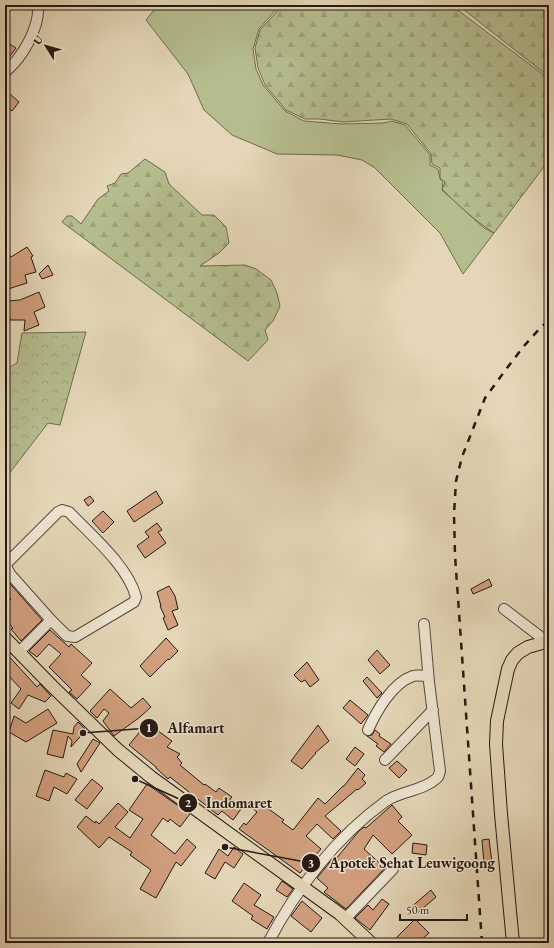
<svg xmlns="http://www.w3.org/2000/svg" width="554" height="948" font-family="'EB Garamond',serif">
  <style>
    .green { fill: #b5bd8e; stroke: #6e6b51 }
    .forest { fill: url(#forest-firs); stroke: #6e6b51 }
    .park { fill: url(#park-crowns); stroke: #6e6b51 }
    .building { fill: #d2a07f; stroke: #261914 }
    .lines { fill: none; stroke-linecap: round; stroke-linejoin: round }
    .minor-casing { stroke: #56483d; stroke-width: 12 }
    .major-casing { stroke: #261914; stroke-width: 14 }
    .minor { stroke: #ede4d0; stroke-width: 10 }
    .major { stroke: #e4d6b7; stroke-width: 12 }
    .rail { stroke: #261914; stroke-width: 2.5; stroke-dasharray: 7 7; stroke-linecap: butt }
    .leader { fill: none; stroke: #261914; stroke-width: 1.5 }
    .callout-dot { fill: #261914; stroke: #ede4d0; stroke-width: 1.5 }
    .mark-label { font-size: 12px; text-anchor: middle; font-weight: bold; fill: #fff }
    .callout-label { font-size: 15px; text-anchor: middle; font-weight: bold; fill: #261914; stroke: #ede4d0; stroke-width: 3; stroke-linejoin: round; paint-order: stroke }
  </style>
  <defs>
    <pattern id="forest-firs" width="22" height="20" patternUnits="userSpaceOnUse"><rect width="22" height="20" fill="#b5bd8e"/><path d="M5 1l3.5 6h-7zM16 11l3.5 6h-7z" fill="#9ca27a"/></pattern>
    <pattern id="park-crowns" width="20" height="18" patternUnits="userSpaceOnUse"><rect width="20" height="18" fill="#b5bd8e"/><path d="M2 6a3 3 0 1 1 6 0M12 15a3 3 0 1 1 6 0" fill="none" stroke="#9ca27a"/></pattern>
  </defs>
  <rect width="100%" height="100%" fill="#e4d6b7"/>
  <filter id="stains"><feTurbulence type="fractalNoise" baseFrequency=".005" numOctaves="4"/><feColorMatrix values="0 0 0 0 .2 0 0 0 0 .09 0 0 0 0 .02 0 0 0 .5 -.17"/></filter>
  <radialGradient id="worn" r=".72"><stop offset=".6" stop-color="#630" stop-opacity="0"/><stop offset="1" stop-color="#630" stop-opacity=".3"/></radialGradient>
  <path class="green" d="M158 5H285L278 7 259 29 253 49 256 69 263 85 285 111 304 121 342 124 383 123 392 121 405 125 430 155V165L438 169 440 179 443 182 442 190 484 228 494 233 463 274 440 233 375 168 362 160 337 155 277 154 232 135 204 110 188 74 146 20Z"/>
  <path class="forest" d="M292 5H451L549 79V160L494 233C475 221 458 205 442 189L445 182 440 178V168L432 164 431 154 407 124 391 119 343 122 320 119H305L286 110 265 85 258 68 255 48 260 30 279 9Z
    M458 5H549V77Z
    M145 159 165 172 169 184 202 215H214L226 227 229 243 219 253 200 266 245 265 256 269 271 280 277 293 280 306 273 321 265 330 268 340 248 361 62 222 67 216H72L81 224 98 199 109 191 107 186 115 183 121 174 128 173Z"/>
  <path class="park" d="M86 332 60 425 48 423 5 479V370L17 363 22 333Z"/>
  <path class="building" d="M5 41 16 48 10 56 5 53Z
    M9 93 19 102 12 111 5 105V98Z
    M27 247 33 256 31 257 36 272 25 275 27 283 5 290V249L11 257Z
    M48 265 53 275 42 279 39 274Z
    M39 292 45 307 34 312 39 325 24 331 25 320H10L8 301 20 300Z
    M156 491 163 503 134 522 127 511Z
    M90 496 94 501 88 506 84 500Z
    M103 511 114 522 103 533 92 521Z
    M157 523 162 530 158 532 166 543 145 558 137 546 149 537 145 532Z
    M5 578 42 620 21 641 11 629 13 628 5 619V604L11 599 5 593Z
    M489 579 492 586 473 594 471 589Z
    M169 586 175 596 178 609 172 611 178 625 168 630 163 618 165 617 160 606H161L157 592Z
    M50 630 69 647 71 644 92 663 81 675 91 684 77 699 69 692 72 690 49 667 61 654 49 644 37 657 29 651Z
    M166 638 178 651 169 660 168 659 150 677 140 666Z
    M377 650 390 665 380 674 368 660Z
    M5 652 37 687 40 684 51 696 45 702 28 695 19 709 11 703 21 689 5 672Z
    M307 662 319 680 310 687 305 680 301 682 294 675Z
    M367 677 382 693 377 698 363 681Z
    M110 689 131 708 143 698 151 707 140 717 114 736 103 721 109 713 104 709 97 718 90 711Z
    M350 700 368 715 361 724 343 708Z
    M48 709 57 723 26 742 9 732 14 716 26 723Z
    M78 722 86 730 71 747 72 741 68 736 63 758 47 754 53 730 73 734 74 727Z
    M147 723 172 741 167 747 180 754 177 757 182 763 180 765 204 785 205 784 216 792 219 788 232 797 229 801 241 809 233 820 222 811 218 815 170 777 168 779 156 768V767L129 745Z
    M318 725 329 741 315 753H316L302 769 291 761Z
    M375 730 380 734 379 736 391 744 384 752 376 746 378 744 367 736 372 735Z
    M93 739 100 743 81 772 77 764Z
    M355 747 364 754 355 766 346 759Z
    M397 761 407 770 399 778 389 768Z
    M358 768 365 775 362 779 366 783 358 790 357 789 325 816 341 831 333 839 317 824 306 836 321 849 300 873 239 829 244 823 246 825 257 812 251 807 256 800 284 820 282 822 293 830 318 798 325 804 343 786H344Z
    M45 770 64 777 66 773 77 779 67 794 54 787 49 801 36 796Z
    M92 779 103 788 87 809 75 800Z
    M147 784 190 814 180 827 170 819 168 822 163 818 151 835 175 854 187 839 196 847 181 866 176 862 156 898 140 889 151 870 130 855 132 852 109 837 99 848 77 827 86 816 95 823 96 821 99 824 118 803 128 812 115 827 130 838 143 819 129 810Z
    M392 805 402 817 398 821 412 835 392 854 373 835 364 849 385 868 346 909 324 892 328 888 317 878 333 858 335 860 359 831 364 827 366 828Z
    M489 839 492 863 484 864 482 840Z
    M413 843 427 845 426 855 412 853Z
    M234 847 243 854 234 868 225 862 215 879 205 873 219 849 228 856Z
    M282 881 293 889 287 897 276 890Z
    M244 883 261 895 254 905 274 917 267 929 251 919 253 916 232 901Z
    M431 890 436 897 415 915 409 909Z
    M382 899 389 904 370 930 355 918 368 905 373 910Z
    M302 901 322 918 311 932 291 916Z
    M415 919 429 933 418 943H412L409 940 406 943H391Z"/>
  <g class="lines">
    <g class="minor-casing">
      <path id="minor" d="M5 72C22 58 40 28 38 5
        M62 510 69 512C91 535 128 566 136 597L134 602 129 605 75 637 67 636 51 620 10 574 6 566 7 563 58 512Z
        M504 609 546 641
        M19 652 51 620
        M368 730C376 712 392 683 413 676 417 675 423 676 428 676
        M385 760 433 710
        M345 919 393 869
        M268 943C296 889 336 837 386 801 401 791 422 791 436 779 439 777 439 774 440 771L429 682 424 624"/>
    </g>
    <g class="major-casing">
      <path id="major" d="M5 638 52 686 118 750 151 777 340 914 371 943
        M513 943 501 814 496 744 497 721 508 669 512 660 518 653 528 647 549 641"/>
    </g>
    <use href="#minor" class="minor"/>
    <use href="#major" class="major"/>
    <path class="rail" d="M482 943 455 555 454 514 456 481 462 457 485 398 507 368 524 346 542 326 549 321"/>
  </g>
  <path class="leader" d="M83 733L149 728M135 779L188 803M225 847L311 863"/>
  <g class="callout-dot">
    <circle cx="83" cy="733" r="4"/>
    <circle cx="135" cy="779" r="4"/>
    <circle cx="225" cy="847" r="4"/>
    <circle cx="149" cy="728" r="10"/>
    <circle cx="188" cy="803" r="10"/>
    <circle cx="311" cy="863" r="10"/>
  </g>
  <g class="mark-label">
    <text x="149" y="732">1</text>
    <text x="188" y="807">2</text>
    <text x="311" y="867">3</text>
  </g>
  <g class="callout-label">
    <text x="196" y="733">Alfamart</text>
    <text x="239" y="808">Indomaret</text>
    <text x="412" y="868">Apotek Sehat Leuwigoong</text>
  </g>
  <rect width="554" height="948" fill="none" stroke="#e4d6b7" stroke-width="20"/>
  <rect x="6" y="6" width="542" height="936" fill="none" stroke="#261914" stroke-width="2"/>
  <rect x="10" y="10" width="534" height="928" fill="none" stroke="#261914"/>
  <g transform="translate(46 46) rotate(307)" stroke="#ede4d0" stroke-width="3" paint-order="stroke">
  <path d="M0-3L7 15L0 10L-7 15Z" fill="#261914"/>
  <text y="-6" font-size="11" font-weight="bold" text-anchor="middle" fill="#261914">U</text>
  </g>
  <path d="M400 914v6h67v-6" fill="none" stroke="#261914" stroke-width="2"/>
  <text x="406" y="914" font-size="12" fill="#261914" stroke="#ede4d0" stroke-width="3" paint-order="stroke">50 m</text>
  <rect width="100%" height="100%" filter="url(#stains)"/>
  <rect width="100%" height="100%" fill="url(#worn)"/>
</svg>
